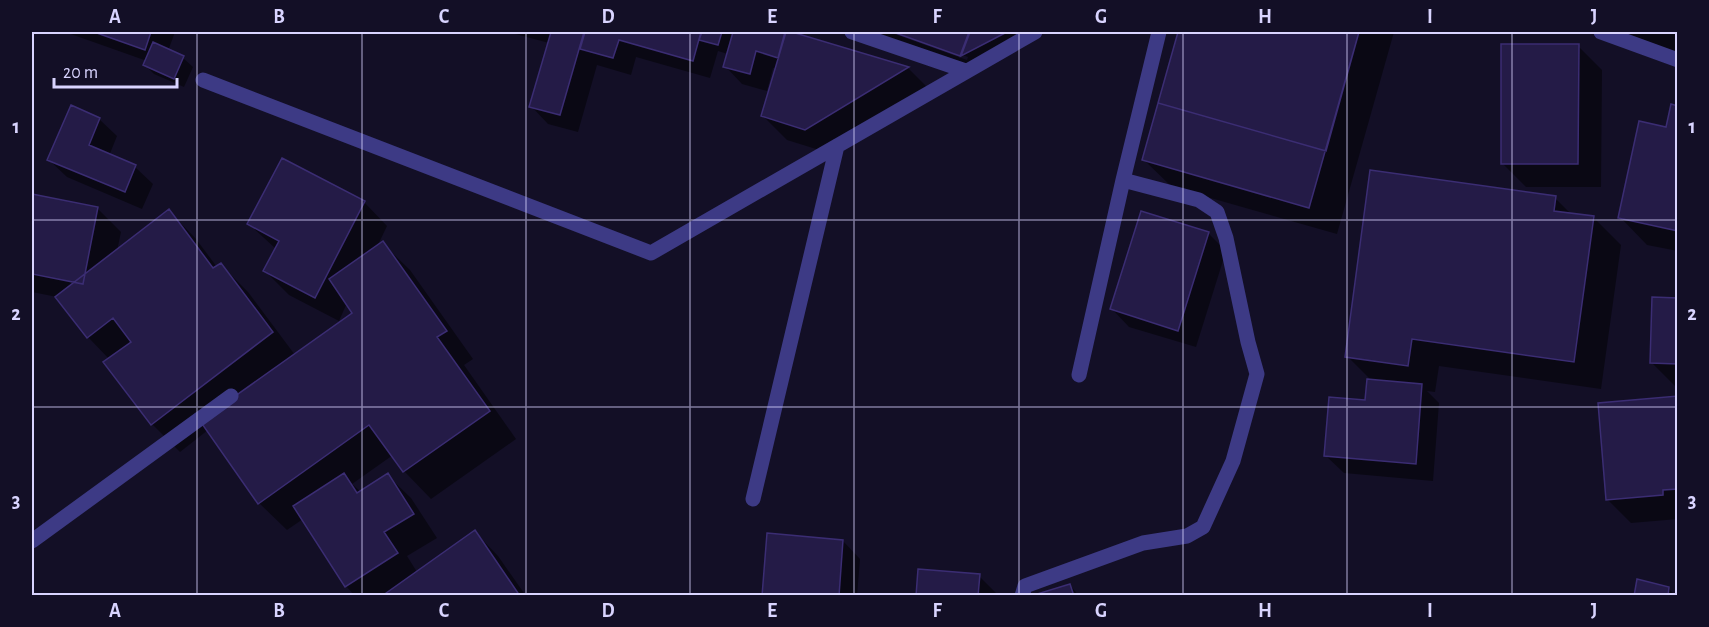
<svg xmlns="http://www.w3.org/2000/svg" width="1709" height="627" font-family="'Alegreya Sans',sans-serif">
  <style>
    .shadow { fill: #0007 }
    .building { fill: #241b47; stroke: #3b2d73; stroke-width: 1.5 }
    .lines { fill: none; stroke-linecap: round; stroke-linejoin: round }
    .minor { stroke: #3d3a85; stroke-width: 15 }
    .grid { fill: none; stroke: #d9d4ff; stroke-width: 1.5; stroke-opacity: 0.55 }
    .neatline { fill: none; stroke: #d9d4ff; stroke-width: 2 }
    .grid-label { font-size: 20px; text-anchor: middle; font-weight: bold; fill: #d9d4ff }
  </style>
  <rect width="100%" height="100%" fill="#130f26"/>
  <path class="shadow" d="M65 32H175L168 51 183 58 193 67 184 87 154 74 145 65 147 61Z
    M508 32H786L787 33 788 32 908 68 931 91 829 153 787 140 763 116 777 69 773 68 767 91 742 84 725 66 728 54 718 51 710 78 636 57 631 75 597 65 578 132 548 124 531 106 549 43Z
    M876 32H889L967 60 968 57 897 32H1034L978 73 882 38Z
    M1180 32H1394L1337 234 1172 187 1144 160Z
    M1623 32H1678V53Z
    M1578 46 1602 70 1601 187H1526L1502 163Z
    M1678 107V251L1647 245 1620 217Z
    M99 119 117 136 109 156 135 167 153 184 142 209 67 177 49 160Z
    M32 195 97 208 121 232 117 251 169 211 196 239 217 267 221 265 248 292 295 355 354 313 347 303 339 321 289 295 265 271 276 249 249 224 364 202 387 226 377 247 382 243 410 270 473 359 464 365 516 439 431 499 404 471 393 455 352 484 361 492 387 475 411 498 437 538 407 556 417 572 475 532 498 556 526 596H355L346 586 303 519 287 530 259 503 208 430 180 452 152 424 105 363 110 360 88 337 57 297 32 292Z
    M1555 198 1572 215 1594 218 1621 245 1601 389 1439 366 1435 392 1427 391 1439 403 1433 481 1344 473 1326 456 1367 402 1372 381 1347 356Z
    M1208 233 1226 251 1196 347 1129 327 1112 309Z
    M1678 300V386H1675L1651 362Z
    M1678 398V519L1631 523 1607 499Z
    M843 541 860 559 857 596H763Z
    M979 576 997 594V596H918Z
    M1070 585 1079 596H1039Z
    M1669 589 1676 596H1635Z"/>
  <path class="building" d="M94 32H151L145 50Z
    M551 32H584L560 115 529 107Z
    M585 32H701L693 61 619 40 613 58 580 49Z
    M702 32H722L718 45 699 40Z
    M733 32H785L778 58 756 51 750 74 723 67Z
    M786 32H792L909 67 805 130 761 116Z
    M893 32H969L960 56Z
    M970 32H1007L961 56Z
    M1178 32H1359L1326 151 1158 103Z
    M1178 32H1359L1309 208 1142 160Z
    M153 42 184 56 174 79 143 65Z
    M1501 44H1579L1578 164H1501Z
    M1671 104 1678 106V231L1618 218 1639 121 1666 127Z
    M71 105 100 118 89 145 136 165 125 192 47 160Z
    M282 158 365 201 315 298 263 271 279 241 247 224Z
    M1370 170 1556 196 1554 211 1594 216 1574 362 1412 339 1408 366 1345 357Z
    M32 194 98 207 83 284 32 274Z
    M169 209 213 268 221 263 273 332 151 425 103 362 131 342 113 318 87 338 55 297Z
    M1141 211 1209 232 1178 331 1110 309Z
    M383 241 447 331 437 337 490 411 403 472 369 425 258 504 200 421 352 313 329 279Z
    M1652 297 1678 298V364L1650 363Z
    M1367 379 1422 384 1416 464 1324 456 1329 397 1365 400Z
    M1678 396V489L1663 490V495L1606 500 1598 403Z
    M344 473 357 493 388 473 414 514 384 532 398 553 345 587 293 506Z
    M475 530 520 596H382Z
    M767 533 843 540 839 596H762Z
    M918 569 980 574 978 596H916Z
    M1637 579 1669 587 1668 596H1634Z
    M1070 584 1074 596H1037V594Z"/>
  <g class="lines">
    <path class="minor" d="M852 32 966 71
      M1601 32 1678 60
      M203 80 651 253 1035 32
      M1079 375 1123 180 1159 32
      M753 499 837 146
      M32 541 231 396
      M1022 596 1025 586 1143 543 1187 536 1203 527 1233 461 1257 374 1248 342 1226 238 1217 212 1199 200 1123 180"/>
  </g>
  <path class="grid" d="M197 32V596M362 32V596M526 32V596M690 32V596M854 32V596M1019 32V596M1183 32V596M1347 32V596M1512 32V596M32 220H1678M32 407H1678"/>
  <rect width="1709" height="627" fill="none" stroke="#130f26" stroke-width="66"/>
  <path d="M54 78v9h123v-9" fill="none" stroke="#d9d4ff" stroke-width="3"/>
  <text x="63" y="78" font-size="18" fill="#d9d4ff" stroke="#130f26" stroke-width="4.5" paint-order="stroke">20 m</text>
  <rect x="33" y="33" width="1643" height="561" class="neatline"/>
  <g class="grid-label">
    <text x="115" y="23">A</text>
    <text x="279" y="23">B</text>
    <text x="444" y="23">C</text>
    <text x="608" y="23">D</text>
    <text x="772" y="23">E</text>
    <text x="937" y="23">F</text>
    <text x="1101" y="23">G</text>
    <text x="1265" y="23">H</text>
    <text x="1430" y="23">I</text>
    <text x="1594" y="23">J</text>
    <text x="16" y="133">1</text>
    <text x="1692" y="133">1</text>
    <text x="16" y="320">2</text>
    <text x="1692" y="320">2</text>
    <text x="16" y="507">3</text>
    <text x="1692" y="507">3</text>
    <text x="115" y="617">A</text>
    <text x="279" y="617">B</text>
    <text x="444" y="617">C</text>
    <text x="608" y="617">D</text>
    <text x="772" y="617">E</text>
    <text x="937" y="617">F</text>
    <text x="1101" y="617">G</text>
    <text x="1265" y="617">H</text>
    <text x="1430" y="617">I</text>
    <text x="1594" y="617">J</text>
  </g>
</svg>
